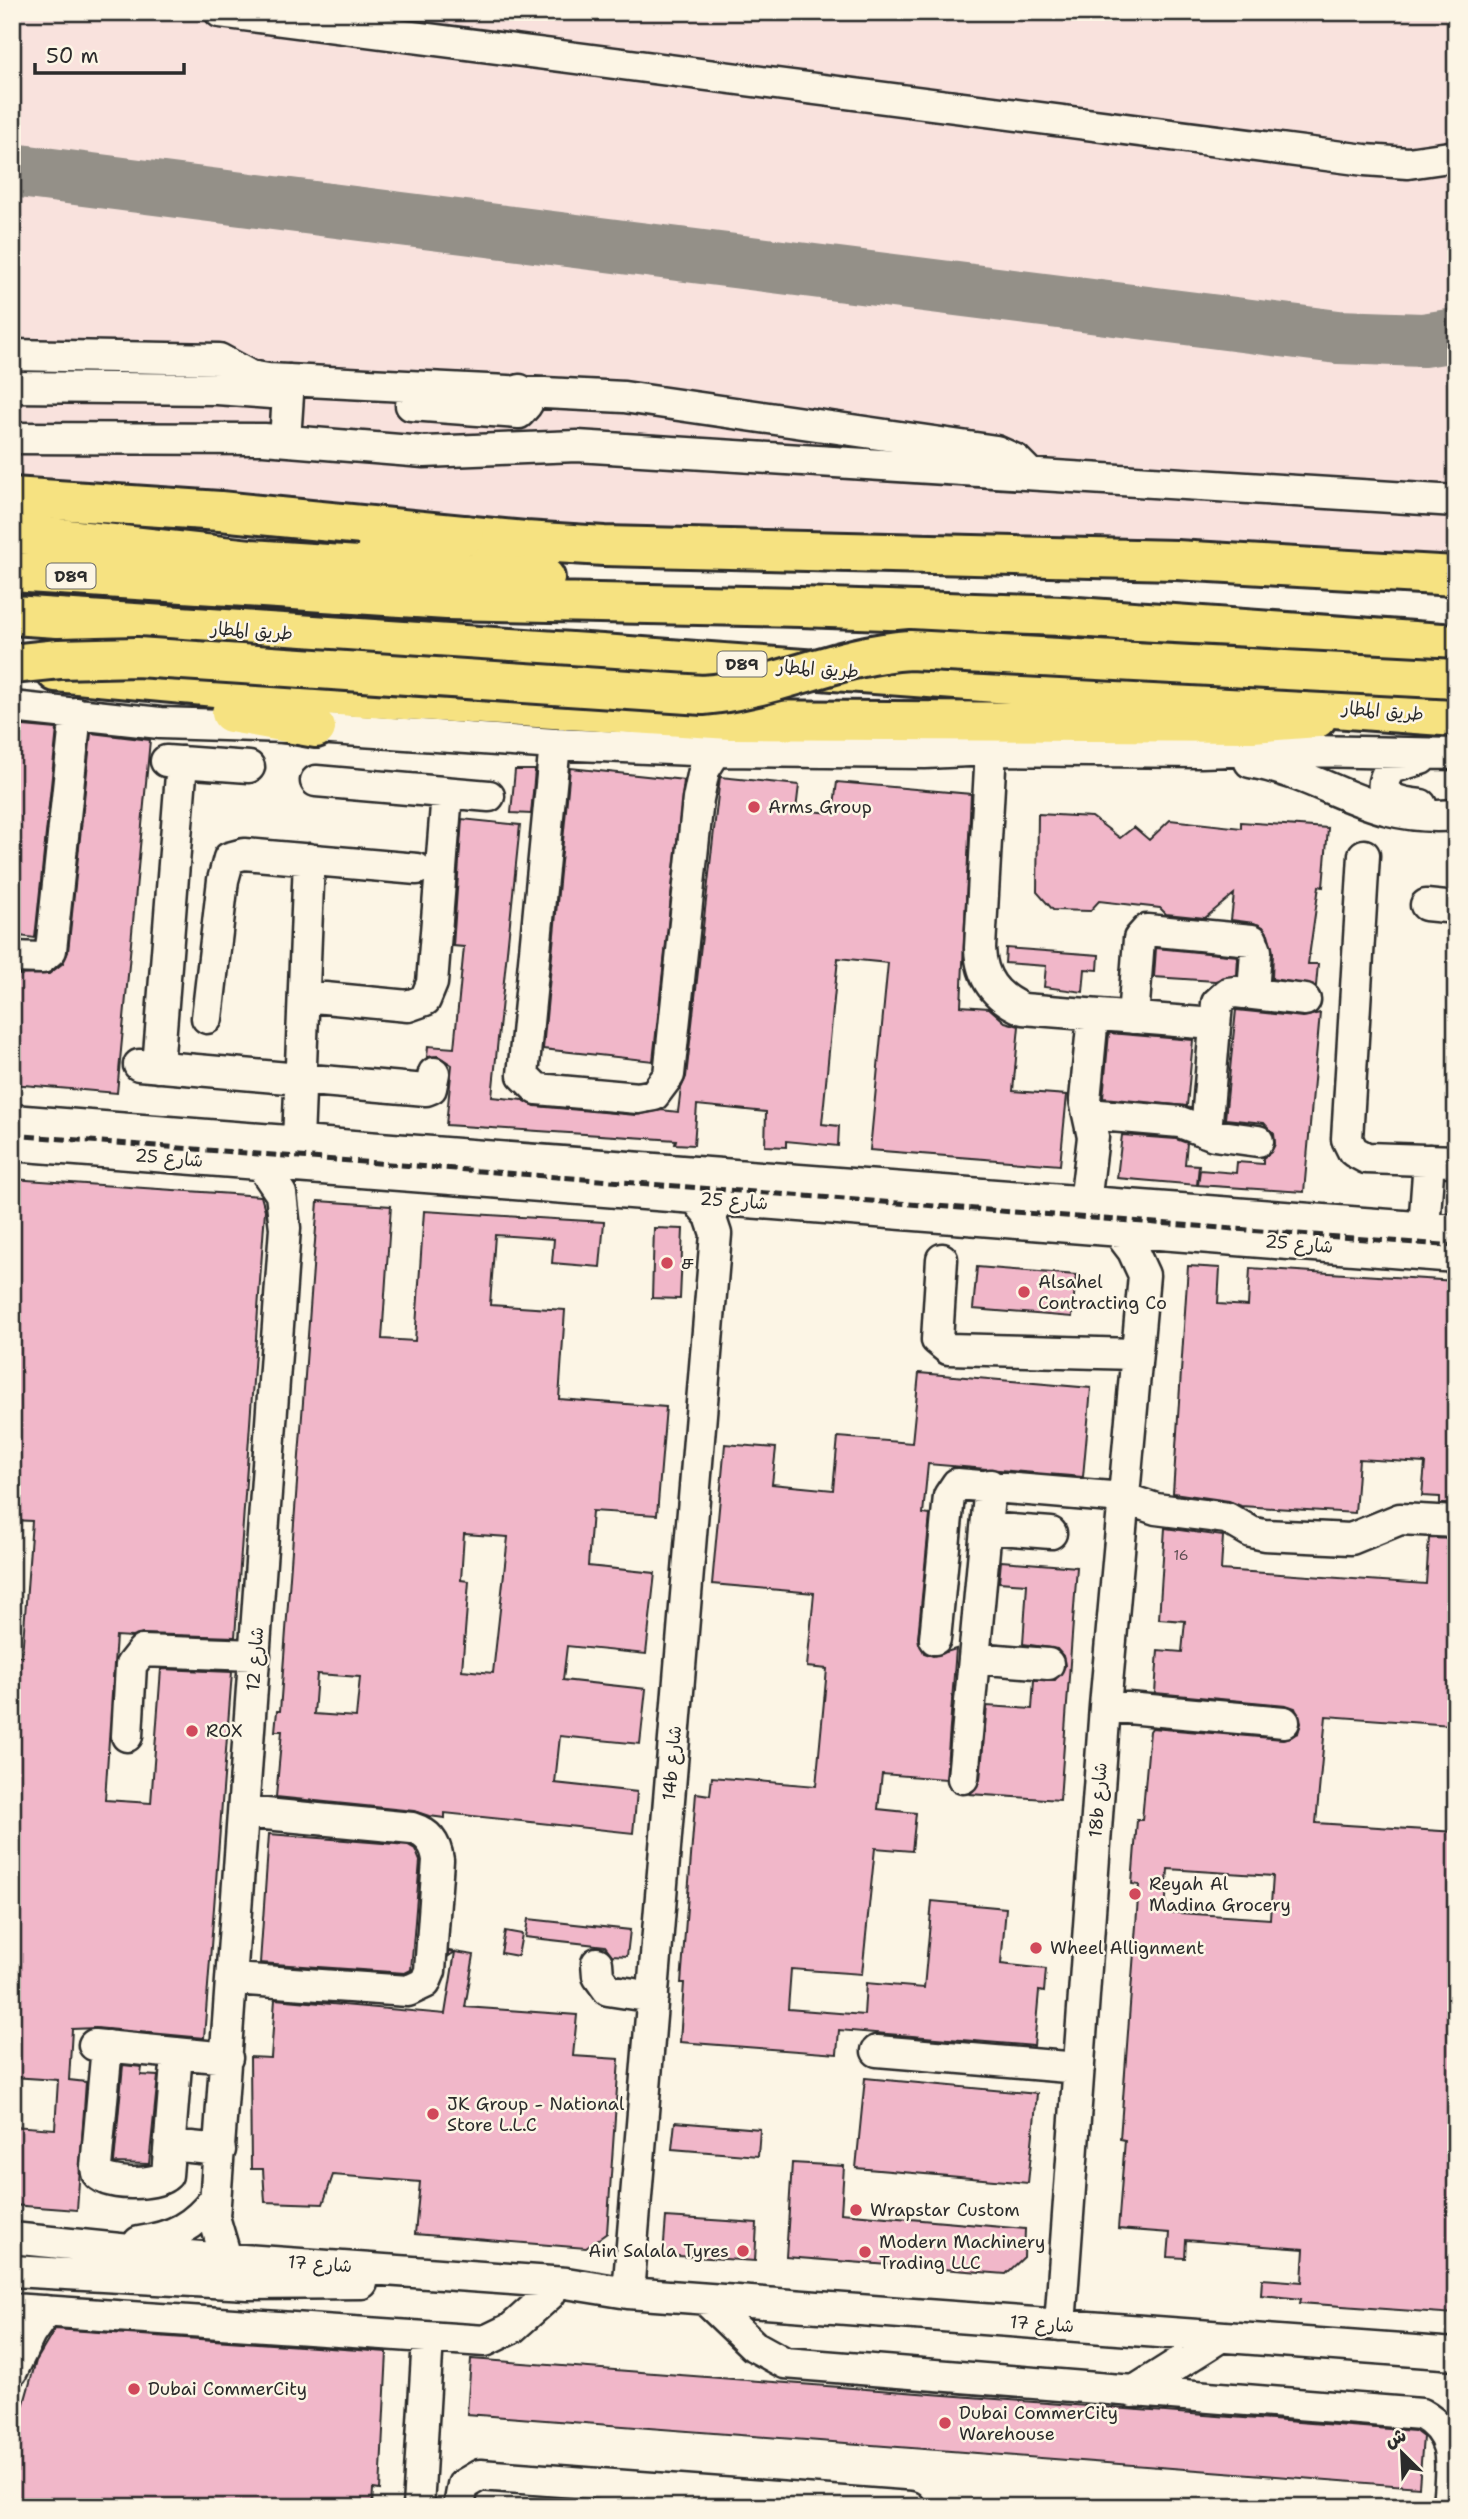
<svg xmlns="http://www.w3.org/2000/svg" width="1468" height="2519" font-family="'Shantell Sans','Playpen Sans Arabic','Noto Sans Tamil',sans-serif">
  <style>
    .built { fill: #f9e2dd }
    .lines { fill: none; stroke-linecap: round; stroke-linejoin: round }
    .taxiway { stroke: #949088; stroke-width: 54 }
    .building { fill: #f1b7c9; stroke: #2b2b2b; stroke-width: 2; fill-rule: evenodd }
    .minor-casing { stroke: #2b2b2b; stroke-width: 35 }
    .major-casing { stroke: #2b2b2b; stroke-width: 44 }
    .highway-casing { stroke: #2b2b2b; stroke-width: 44 }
    .minor { stroke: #fcf5e5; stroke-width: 30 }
    .major { stroke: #f6e281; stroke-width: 38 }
    .highway { stroke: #f6e281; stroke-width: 38 }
    .rail { stroke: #2b2b2b; stroke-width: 5; stroke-dasharray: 10 5; stroke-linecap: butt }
    .major-bridge-casing { stroke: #2b2b2b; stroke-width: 44; stroke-linecap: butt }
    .major-bridge { stroke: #f6e281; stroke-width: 38 }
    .poi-dot { fill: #d1495b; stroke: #fcf5e5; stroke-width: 2.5 }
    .labels { text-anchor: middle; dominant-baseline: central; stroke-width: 5; stroke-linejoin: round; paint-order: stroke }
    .number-label { font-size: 14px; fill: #5c4e52 }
    .shield { fill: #fcf5e5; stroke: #6a6863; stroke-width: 2 }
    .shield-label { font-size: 16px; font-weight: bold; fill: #2b2b2b }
    .street-label { font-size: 18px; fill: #2b2b2b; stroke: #fcf5e5 }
    .poi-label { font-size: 18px; fill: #2b2b2b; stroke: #fcf5e5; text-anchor: start }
  </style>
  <rect width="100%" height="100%" fill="#fcf5e5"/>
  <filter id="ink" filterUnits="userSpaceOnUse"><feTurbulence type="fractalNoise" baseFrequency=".0143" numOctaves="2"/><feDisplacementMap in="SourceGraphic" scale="14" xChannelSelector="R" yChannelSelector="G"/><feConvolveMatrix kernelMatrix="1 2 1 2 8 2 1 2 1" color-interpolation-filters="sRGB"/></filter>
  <g filter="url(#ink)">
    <path class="built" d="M12 12H1456V571L900 548 12 491Z"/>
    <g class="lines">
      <path class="taxiway" d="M12 170 1338 337 1423 340 1456 335"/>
    </g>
    <path class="building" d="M12 725 57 729 35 938 12 935Z
      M91 733 150 740 117 1093 12 1084V975L49 974 63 963 68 952Z
      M570 768 684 780 653 1061 543 1049Z
      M515 770H535L531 814 511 813Z
      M720 777 799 785 796 810 833 813 837 782 971 794 961 1006 989 1008 1005 1022 1019 1026 1013 1091 1067 1095 1060 1165 870 1150 888 963 838 958 822 1124 839 1126 838 1146 786 1141V1147L765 1146 766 1112 697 1105 694 1145 675 1144 676 1140 446 1125 452 1065 438 1056 427 1057 428 1046 454 1048 464 947 453 946 462 819 520 825 492 1097 523 1100 535 1106 636 1115 661 1110 678 1112 681 1088 686 1077Z
      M1038 814 1092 817 1120 838 1134 827 1149 840 1170 820 1241 828V822L1328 828 1323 887 1319 886 1308 964H1318L1316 986 1272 979 1273 952 1268 934 1263 927 1254 923 1231 920 1234 894 1205 918 1166 914 1160 908 1099 901 1090 911 1053 910 1037 892Z
      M1006 948 1099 955 1098 970 1085 969 1083 992 1044 987 1046 966 1005 963Z
      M1156 948 1238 956 1237 975 1215 981 1154 977Z
      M1236 1010 1303 1017 1320 1013 1304 1192 1198 1185 1200 1170 1236 1173 1237 1162 1263 1164V1158L1271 1152 1275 1144 1274 1134 1264 1123 1225 1119Z
      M1109 1033 1193 1040 1187 1106 1103 1098Z
      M1122 1135 1176 1139 1187 1143 1185 1164 1199 1165 1197 1185 1117 1178Z
      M12 1179 261 1196 265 1210 235 1637 143 1634 132 1637 116 1636 114 1664 105 1800 151 1803 161 1669 232 1672 204 2038 96 2028 72 2029 69 2080 86 2082 77 2210 12 2205V2126L55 2129 58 2080 12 2077V1656H22L32 1521 12 1520Z
      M318 1201 391 1206 382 1339 415 1341 424 1211 604 1222 600 1267 552 1263 554 1239 495 1235 490 1305 565 1310 559 1399 666 1407 657 1515 592 1511 588 1566 655 1573 646 1654 567 1646 563 1680 646 1689 640 1744 560 1736 555 1783 637 1792 633 1833 445 1813V1818L429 1816 414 1811 276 1797 282 1731H275L277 1711H280ZM464 1534 508 1537 493 1673 462 1670 469 1581 461 1580ZM317 1674 360 1677 356 1717 314 1714Z
      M654 1228 683 1229 680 1299 652 1298Z
      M1188 1266 1220 1268 1218 1304 1248 1306 1250 1268 1456 1281V1504H1440V1497L1422 1496 1425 1463 1359 1459 1355 1513 1241 1506 1229 1501 1173 1493Z
      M977 1267 1076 1275 1072 1317 973 1309Z
      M919 1373 1091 1388 1083 1477 928 1464 923 1514 930 1515 918 1638 924 1653 933 1656 956 1649 946 1779 882 1774 878 1809 916 1813 912 1851 875 1848 862 1974 791 1969 788 2009 864 2015 866 1983 924 1988 932 1901 1006 1908 1001 1964 1046 1969 1044 1992 1039 1991 1034 2046 839 2030 837 2054 680 2042 684 1983H681L696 1793 710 1795 712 1777 816 1786 827 1669 807 1667 814 1593 712 1584 725 1444 776 1448 772 1484 833 1490 838 1437 912 1443Z
      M1165 1528 1223 1536 1221 1570 1426 1584 1429 1538 1456 1539V1663L1451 1725 1326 1716 1316 1823 1456 1832V2314L1300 2303 1301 2299 1261 2295 1262 2279 1302 2282 1304 2249 1186 2240 1185 2258 1168 2257 1170 2233 1118 2229 1125 2140 1120 2139 1139 1885 1132 1884 1137 1820H1142L1150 1731 1152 1728 1283 1739 1298 1733 1301 1723 1295 1708 1286 1705 1155 1693 1158 1650 1182 1652 1185 1621 1159 1619ZM1168 1869 1273 1876 1270 1919 1165 1912Z
      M1001 1561 1077 1567 1060 1800 970 1794 980 1780 987 1706 1032 1709 1034 1680H1055L1065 1666 1063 1656 1057 1649 1023 1644 1027 1584 999 1582Z
      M269 1834 408 1845 415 1849 420 1861 411 1970 405 1973 260 1963Z
      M528 1919 630 1930 627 1956 612 1955 605 1946 525 1937Z
      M505 1931 522 1934 518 1956 501 1953Z
      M449 1951 474 1955 465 2007 577 2015 573 2056 619 2059 607 2233 586 2248 415 2234 420 2182 333 2175 323 2204 265 2202 263 2169H251L250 2057 271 2058 275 1999 445 2014 455 1952 449 1956Z
      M123 2065 142 2067 141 2075 158 2076 149 2164 114 2163Z
      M865 2078 1037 2094 1028 2183 856 2168Z
      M675 2122 760 2129 758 2156 672 2149Z
      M792 2163 844 2166 841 2213 1025 2229 1024 2257 1006 2274 786 2257Z
      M666 2217 757 2223 755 2261 663 2255Z
      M55 2329 387 2352 380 2490 373 2489 372 2507H12V2446L36 2361Z
      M471 2359 1415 2431 1423 2437 1419 2487 467 2414Z"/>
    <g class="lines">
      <g class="minor-casing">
        <path id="minor" d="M220 12 1365 160 1408 163 1456 156
          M12 355 219 359 250 376 268 379 624 397 996 451 1016 460 1030 474
          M12 387 217 389 271 393
          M411 405 519 413 527 404 520 390
          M12 438 264 439 424 452 577 446 1456 501
          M285 440 289 380
          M12 707 160 723 316 728 555 744 716 751 925 753 991 750 1201 752 1258 750 1456 754
          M555 744 523 1075 537 1089 638 1098 654 1095 669 1075 698 799 704 770 716 751
          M991 750 980 948C981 978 995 997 1023 1009L1214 1024
          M166 761 249 767
          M1250 762C1329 776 1368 823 1456 815
          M316 781 489 796
          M1421 805C1398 803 1370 796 1391 768L1421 759
          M1364 855 1347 1139 1353 1151 1366 1158 1456 1161
          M1426 905 1456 908
          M12 957 42 958 51 950 76 713
          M304 996 408 1006 425 1000 432 983 447 793
          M207 1018 223 880 229 858 244 854 417 869
          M1133 1018 1139 939 1147 930 1252 940 1256 951 1253 993
          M139 1065 426 1090 431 1088 434 1073
          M158 1067 182 762
          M1088 1114 1180 1122 1214 1135 1258 1141
          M12 1120 1456 1230
          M1206 1132 1217 1003 1228 993 1236 992 1305 1000
          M298 1142 309 859
          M12 1145 1456 1257
          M1085 1203 1093 1137 1085 1100 1093 1016
          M1424 1228 1429 1160
          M942 1259 937 1340 948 1349 1135 1354
          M986 1528 1051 1533
          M935 1639 949 1496 957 1484 1123 1498 1156 1509 1227 1518 1251 1532 1264 1535 1351 1539 1400 1519 1456 1522
          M974 1658 1048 1664
          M1105 1706 1284 1722
          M127 1736 131 1665 142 1651 255 1655
          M963 1778 990 1485
          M597 1963 598 1976 608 1990 653 1997
          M233 1979 408 1991 425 1983 430 1971 438 1860C436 1844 428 1833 412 1828L244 1812
          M94 2045 227 2058
          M107 2046 96 2167 97 2173C106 2186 156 2186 167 2175L177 2053
          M877 2051 1079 2068
          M171 2145 220 2150
          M12 2238 188 2256 566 2283 628 2293 1456 2354
          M139 2242C173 2237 194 2227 215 2199
          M12 2271 248 2284 362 2283
          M248 2284 226 2258 214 2217 285 1228 281 1194 262 1166
          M628 2293 716 1234 710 1216 695 1198
          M705 2299 754 2346 785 2363 1421 2414C1460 2436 1450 2469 1448 2507
          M12 2309 485 2341 512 2328 550 2294
          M1060 2325 1105 1706 1144 1275 1133 1251 1117 1230
          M12 2371 30 2334 46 2311
          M1133 2392 1220 2337
          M418 2507 428 2338
          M459 2507 463 2485 480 2475 910 2507"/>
      </g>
      <g class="major-casing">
        <path id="major" d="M12 497 220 511 525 541 604 546 1176 560 1456 576
          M56 672 258 691 731 720 1252 723 1317 718
          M231 713 316 728"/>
      </g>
      <g class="highway-casing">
        <path id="highway" d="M12 533 250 559 545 578
          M377 547 412 546 465 535
          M12 572 447 600 800 607 1063 616 1456 644
          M12 615 602 654 1456 717"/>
      </g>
      <use href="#minor" class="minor"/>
      <use href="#major" class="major"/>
      <use href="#highway" class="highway"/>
      <path class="rail" d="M12 1135 1456 1246"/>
      <g class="major-bridge-casing">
        <path id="major-bridge" d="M12 664 59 659 137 657 703 695C777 689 835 655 910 650L1456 679"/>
      </g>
      <use href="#major-bridge" class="major-bridge"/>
    </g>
  </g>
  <g class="poi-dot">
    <circle cx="754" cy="807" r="7"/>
    <circle cx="667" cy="1263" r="7"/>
    <circle cx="1024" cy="1292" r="7"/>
    <circle cx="192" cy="1731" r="7"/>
    <circle cx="1135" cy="1894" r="7"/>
    <circle cx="1036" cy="1948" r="7"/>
    <circle cx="433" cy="2114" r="7"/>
    <circle cx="856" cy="2210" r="7"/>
    <circle cx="743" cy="2251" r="7"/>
    <circle cx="865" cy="2252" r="7"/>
    <circle cx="134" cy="2389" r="7"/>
    <circle cx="945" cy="2423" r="7"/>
  </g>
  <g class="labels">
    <g class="number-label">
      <text x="1181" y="1555">16</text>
    </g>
    <g class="shield">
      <rect x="46.5" y="563.5" width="49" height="25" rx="5"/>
      <rect x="717.5" y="651.5" width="49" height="25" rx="5"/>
    </g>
    <g class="shield-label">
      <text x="71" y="576">D89</text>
      <text x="742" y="664">D89</text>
    </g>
    <g class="street-label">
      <text transform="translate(252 631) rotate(4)">طريق المطار</text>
      <text transform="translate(818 669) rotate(4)">طريق المطار</text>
      <text transform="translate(1383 711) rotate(5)">طريق المطار</text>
      <text transform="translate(169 1158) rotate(5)">شارع 25</text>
      <text transform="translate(734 1201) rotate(4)">شارع 25</text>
      <text transform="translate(1299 1244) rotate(5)">شارع 25</text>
      <text transform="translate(255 1659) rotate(-86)">شارع 12</text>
      <text transform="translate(672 1763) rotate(-85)">14b شارع</text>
      <text transform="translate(1098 1800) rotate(-86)">18b شارع</text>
      <text transform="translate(320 2264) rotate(4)">شارع 17</text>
      <text transform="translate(1042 2324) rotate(4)">شارع 17</text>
    </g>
    <g class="poi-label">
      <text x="768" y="807">Arms Group</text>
      <text x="681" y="1263">ச</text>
      <text x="1038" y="1282">Alsahel<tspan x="1038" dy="21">Contracting Co</tspan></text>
      <text x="206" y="1731">ROX</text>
      <text x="1149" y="1884">Reyah Al<tspan x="1149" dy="21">Madina Grocery</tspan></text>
      <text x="1050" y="1948">Wheel Allignment</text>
      <text x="447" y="2104">JK Group - National<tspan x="447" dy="21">Store L.L.C</tspan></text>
      <text x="870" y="2210">Wrapstar Custom</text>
      <text x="879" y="2242">Modern Machinery<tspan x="879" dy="21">Trading LLC</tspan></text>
      <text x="729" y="2251" text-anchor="end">Ain Salala Tyres</text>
      <text x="148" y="2389">Dubai CommerCity</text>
      <text x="959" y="2413">Dubai CommerCity<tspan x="959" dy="21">Warehouse</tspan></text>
    </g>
  </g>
  <rect width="1468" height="2519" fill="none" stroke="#fcf5e5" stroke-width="42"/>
  <rect x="21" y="21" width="1426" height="2477" fill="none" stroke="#2b2b2b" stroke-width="2.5" filter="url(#ink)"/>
  <g transform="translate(1402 2453) rotate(336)" stroke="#fcf5e5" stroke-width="5" paint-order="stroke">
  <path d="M0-5L12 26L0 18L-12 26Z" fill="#2b2b2b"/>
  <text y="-10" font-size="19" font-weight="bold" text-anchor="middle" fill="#2b2b2b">ش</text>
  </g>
  <path d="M35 63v10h149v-10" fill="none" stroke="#2b2b2b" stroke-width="3.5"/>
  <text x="46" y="63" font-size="21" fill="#2b2b2b" stroke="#fcf5e5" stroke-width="5" paint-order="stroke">50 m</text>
</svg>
